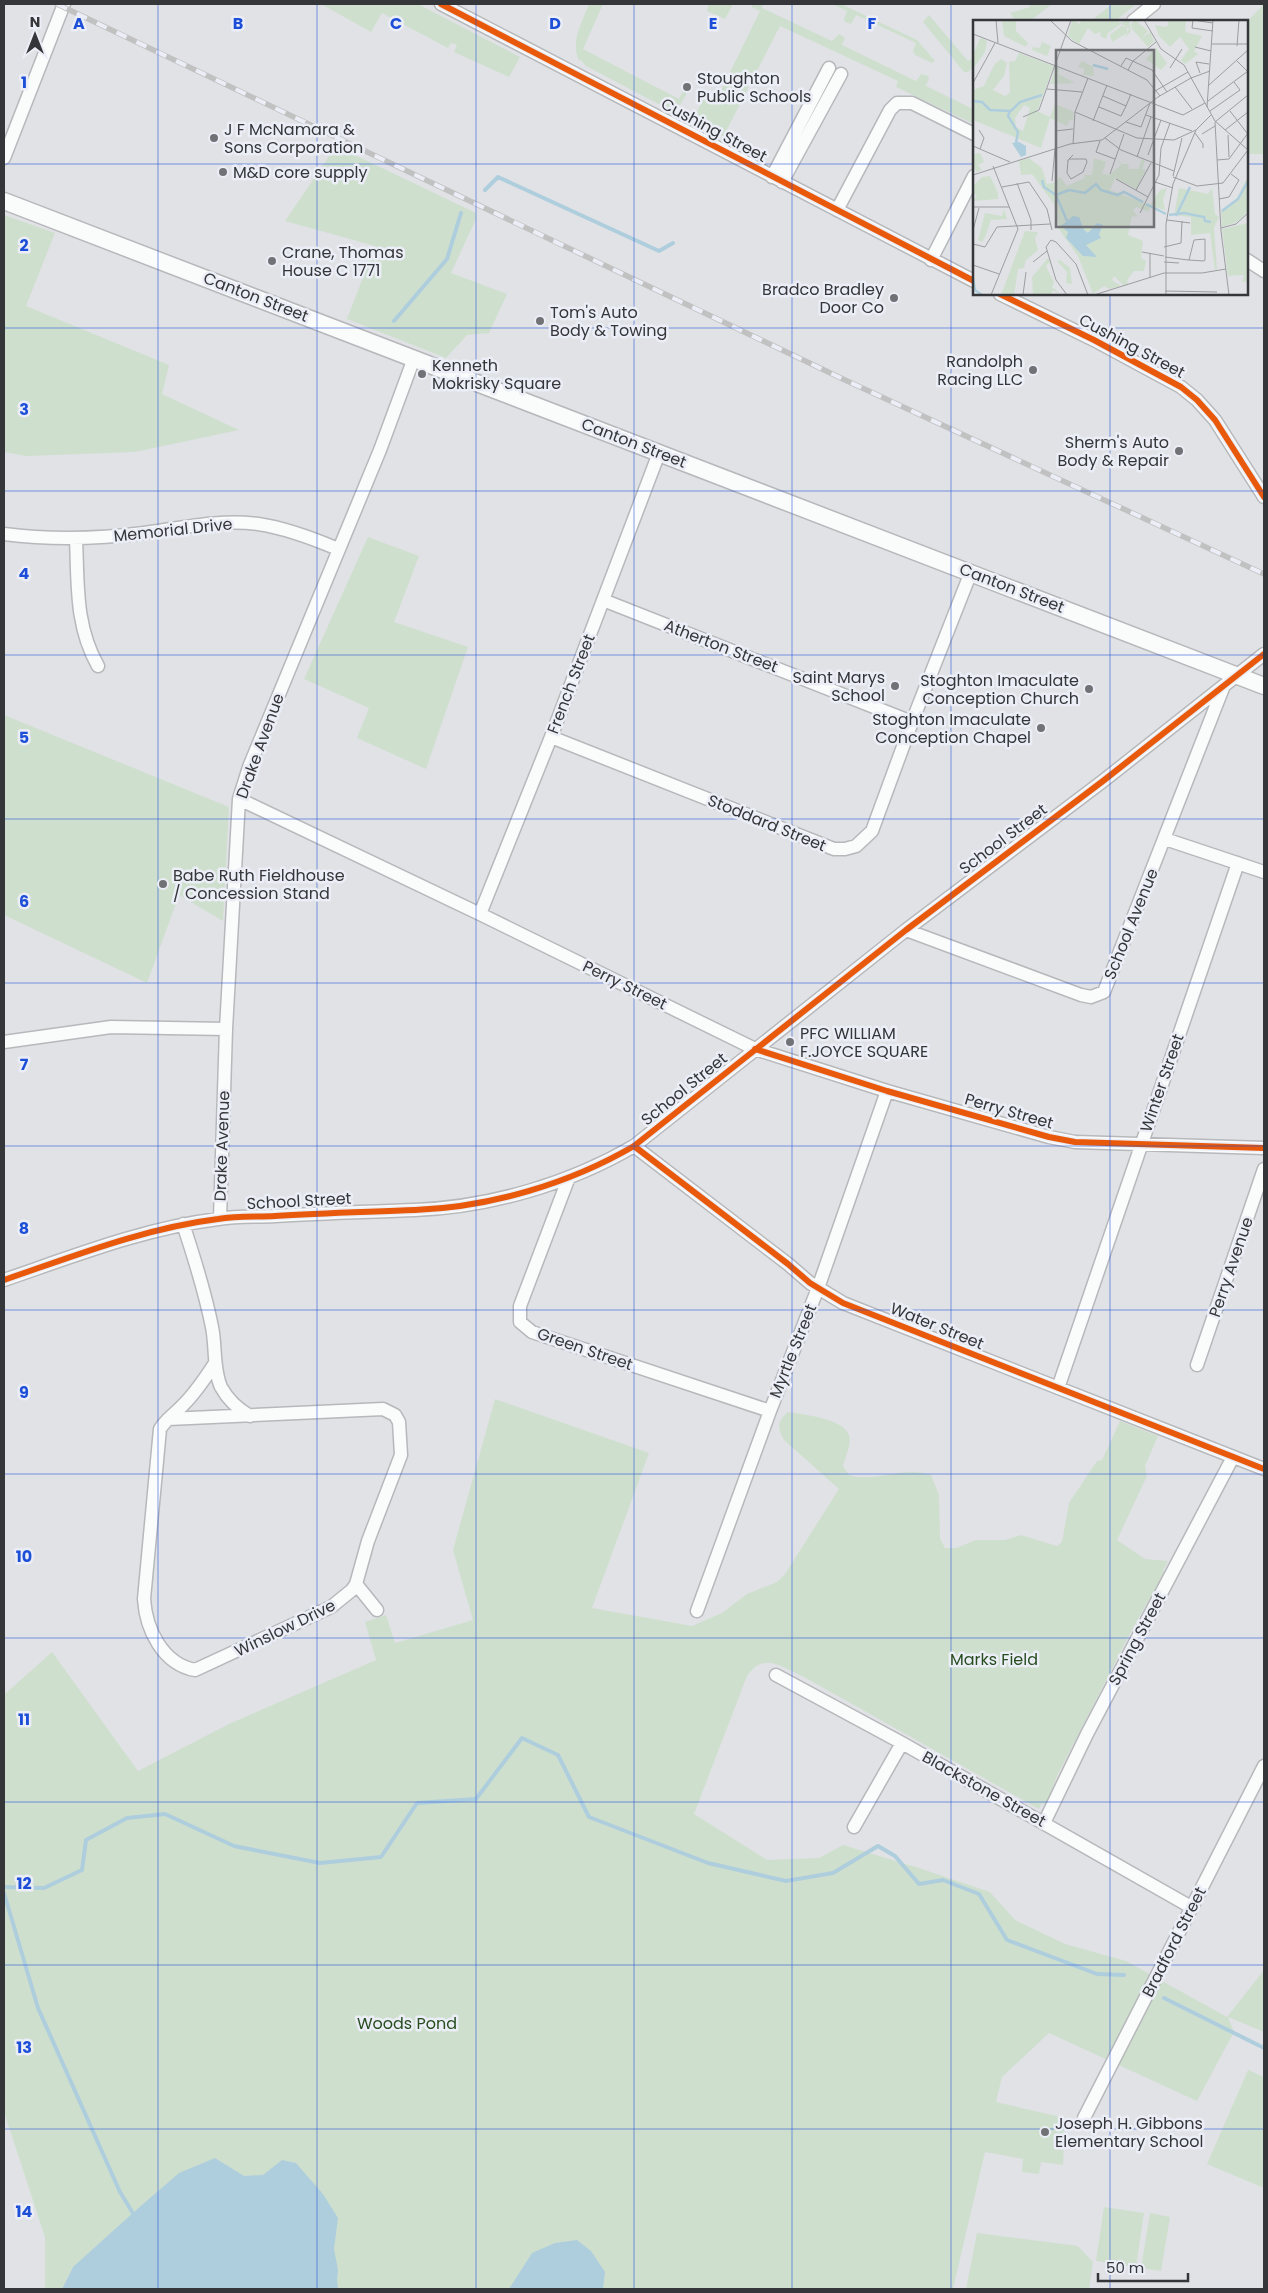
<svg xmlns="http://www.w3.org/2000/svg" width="1268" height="2293" font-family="Poppins,sans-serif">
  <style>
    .green { fill: #cfdfce }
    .water { fill: #aecedd }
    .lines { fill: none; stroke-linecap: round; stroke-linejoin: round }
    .stream { stroke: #aecedd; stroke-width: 4 }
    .minor-casing { stroke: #b7b8bb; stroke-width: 15 }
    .major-casing { stroke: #b7b8bb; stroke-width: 19 }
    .minor { stroke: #fafbfb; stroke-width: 12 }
    .major { stroke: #fafbfb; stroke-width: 16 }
    .rail-casing { stroke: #c1c1c1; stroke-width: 5.5 }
    .rail { stroke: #ebeef6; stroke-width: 4; stroke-dasharray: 11; stroke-linecap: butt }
    .cycleway-casing { stroke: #ebeef6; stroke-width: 9 }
    .cycleway { stroke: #e8590c; stroke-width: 6 }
    .grid { fill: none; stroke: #1d4ed8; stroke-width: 1; stroke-opacity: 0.55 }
    .poi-dot { fill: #717276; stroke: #ebeef6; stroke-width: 2 }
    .labels { text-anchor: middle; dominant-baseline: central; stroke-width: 5; stroke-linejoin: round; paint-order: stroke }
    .poi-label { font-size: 16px; fill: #353639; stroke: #ebeef6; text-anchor: start }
    .street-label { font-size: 16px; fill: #353639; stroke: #ebeef6 }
    .park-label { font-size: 16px; fill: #274d1f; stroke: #ebeef6 }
    .inset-river { fill: none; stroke: #aecedd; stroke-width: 2.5 }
    .inset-road { fill: none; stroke: #9c9da1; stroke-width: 1 }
    .view { fill: #717276; fill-opacity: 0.15; stroke: #717276; stroke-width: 2.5 }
    .inset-edge { fill: none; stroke: #353639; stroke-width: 2.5 }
    .grid-label { font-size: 16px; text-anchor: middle; font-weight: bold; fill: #1d4ed8; stroke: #ebeef6; stroke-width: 5; stroke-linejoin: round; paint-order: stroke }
  </style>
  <rect width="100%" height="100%" fill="#e0e2e6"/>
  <path class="green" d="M321 4H418L520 57 509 77 454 52 457 45 451 43 448 48 382 13 371 32Z
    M589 4H603L583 49 679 99 683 91 687 93 680 105 666 108 586 66 581 60 579 61C570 41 582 23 589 4Z
    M709 4H733L725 19 707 11Z
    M752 4H763L762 8 832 41 839 34 845 38 842 45 916 81 921 74 928 76 929 78 926 86 973 109 974 107V124L896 87 898 81 780 26 723 137 706 129 702 123 699 124 697 111 704 99 715 103 760 11 752 7Z
    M832 4H841L917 40 935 61 932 63 915 55 913 51 916 43 856 15 851 24 845 22 844 19 847 11Z
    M1029 4H1052L1030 21H1016L1010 13 1030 7Z
    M1112 4H1136L1115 21H1091Z
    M1264 4V154H1247V22Z
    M929 15 968 61 974 57V67L968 72H964L923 22Z
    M336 146 476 213V219L451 273 507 294 489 333 467 335 446 358 347 319 375 246 285 221Z
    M4 215 55 233 26 306 169 365 162 394 239 430 135 452 26 456 4 452Z
    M368 537 419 556 394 622 468 647 426 769 357 738 369 708 304 679Z
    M4 715 229 807 223 921 179 895 147 983 4 915Z
    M495 1399 649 1453 592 1608 692 1626 722 1613 747 1594 777 1582 785 1574 839 1489 784 1440C777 1428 777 1421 788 1412 803 1414 844 1419 849 1435 852 1445 845 1457 843 1466L849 1475C876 1483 904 1465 931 1475L939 1495 940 1538 945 1548H956L976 1540H1005L1021 1535 1057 1546 1062 1542 1069 1503 1097 1461 1102 1460 1120 1421 1158 1436 1145 1466 1147 1476 1117 1540 1145 1559 1168 1561 1163 1571 1165 1572 1135 1624 1058 1774 1046 1805 1042 1803 1039 1809 804 1677C782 1667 764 1651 747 1676L694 1814 767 1860 819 1858 843 1845 919 1868 990 1892 1015 1920 1065 1944 1126 1961 1227 2017 1264 1970V2032L1228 2017 1234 2032 1197 2101 1049 2033 1002 2077 996 2102 1065 2118 1063 2165 1041 2162 1039 2174 1022 2172 1023 2159 985 2152 953 2289H120L73 2267 62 2289H45V2237L4 2112V1695L52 1652 138 1771 229 1724 376 1660 365 1622 386 1615 395 1643 473 1620 453 1550Z
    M1248 2070 1264 2077V2188L1207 2164Z
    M1104 2207 1144 2213 1136 2267 1096 2261Z
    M1150 2213 1170 2217 1161 2271 1141 2268Z
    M977 2233 1078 2246 1093 2262 1089 2289H966Z"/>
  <path class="water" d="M215 2158 244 2176 263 2175 282 2160 296 2163 323 2194 338 2218 334 2249 338 2270 337 2279 338 2289H62L73 2267 135 2211 179 2173Z
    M577 2240 591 2251 605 2272 603 2289H509L532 2253 555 2243Z"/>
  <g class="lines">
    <path class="stream" d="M485 190 498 177 659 251 673 243
      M394 321 447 259 461 213
      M4 1887 44 1888 82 1870 86 1840 127 1818 165 1814 234 1846 320 1863 381 1857 417 1803 476 1799 522 1738 558 1755 589 1817 708 1863 786 1881 833 1873 878 1846 895 1856 919 1884 943 1880 979 1894 1007 1940 1097 1974 1124 1975
      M4 1893 38 2008 120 2192 134 2215
      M1164 1998 1264 2048"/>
    <g class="minor-casing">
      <path id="minor" d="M441 4 974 281
        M1133 21 1154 4
        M4 158 64 4
        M772 177 829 68
        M782 182 841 74
        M837 210 890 110 897 103H912L974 134
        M931 260 974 176
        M1247 260 1264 271
        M1000 294 1094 340 1181 387 1197 400 1215 420 1264 497
        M4 534C51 540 97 539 144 533 182 528 220 519 258 524 286 528 312 538 338 549
        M76 539C78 583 75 626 98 666
        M603 600 912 722 971 572
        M551 737 834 849H845L856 846 872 831 912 722
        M239 799 480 914 755 1049 887 1091 1049 1137 1075 1142 1264 1148
        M1165 839 1264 872
        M480 914 551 737 659 453
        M906 930 1081 995 1091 997 1104 992 1223 688
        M4 1042 111 1027 226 1029
        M634 1146 788 1264 810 1283 843 1303 1264 1469
        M569 1177 520 1306V1322L532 1332 770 1411
        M220 1218 226 1029 239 799 249 767 380 450 414 358
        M183 1224C194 1257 205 1292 212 1327 216 1346 213 1369 221 1387 228 1400 238 1409 250 1416
        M4 1280C74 1256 145 1228 218 1219 237 1216 256 1217 275 1216 321 1213 368 1212 415 1210 490 1207 569 1184 634 1146L906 930 1103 781 1264 654
        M1197 1365 1264 1169
        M1058 1388 1238 863
        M168 1419 383 1409 395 1415 399 1422 401 1455 368 1541 356 1584 352 1590 331 1607 195 1670C163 1664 146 1630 144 1599L160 1429C166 1419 176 1413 184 1404 197 1391 206 1377 215 1363
        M356 1584 377 1610
        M697 1611 770 1411 818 1288 887 1091
        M776 1675 902 1743 1191 1907
        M1044 1823 1087 1734 1233 1457
        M854 1827 902 1743
        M1084 2118 1264 1766"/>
    </g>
    <g class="major-casing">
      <path id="major" d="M4 201 1264 686"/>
    </g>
    <use href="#minor" class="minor"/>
    <use href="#major" class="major"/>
    <g class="rail-casing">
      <path id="rail" d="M57 4 845 380 1264 574"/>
    </g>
    <use href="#rail" class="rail"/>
    <g class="cycleway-casing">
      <path id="cycleway" d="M441 4 974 281
        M1000 294 1094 340 1181 387 1197 400 1215 420 1264 497
        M755 1049 887 1091 1049 1137 1075 1142 1264 1148
        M634 1146 788 1264 810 1283 843 1303 1264 1469
        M4 1280C74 1256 145 1228 218 1219 237 1216 256 1217 275 1216 321 1213 368 1212 415 1210 490 1207 569 1184 634 1146L906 930 1103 781 1264 654"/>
    </g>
    <use href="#cycleway" class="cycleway"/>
  </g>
  <path class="grid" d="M158 4V2289M317 4V2289M476 4V2289M634 4V2289M792 4V2289M951 4V2289M1110 4V21M4 164H974M1247 164H1264M1110 294V2289M4 328H1264M4 491H1264M4 655H1264M4 819H1264M4 983H1264M4 1146H1264M4 1310H1264M4 1474H1264M4 1638H1264M4 1802H1264M4 1965H1264M4 2129H1264"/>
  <g class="poi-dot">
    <circle cx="687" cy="87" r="5"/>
    <circle cx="214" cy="138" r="5"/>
    <circle cx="223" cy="172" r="5"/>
    <circle cx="272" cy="261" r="5"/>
    <circle cx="894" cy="298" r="5"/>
    <circle cx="540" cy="321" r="5"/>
    <circle cx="1033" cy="370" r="5"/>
    <circle cx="422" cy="374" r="5"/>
    <circle cx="1179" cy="451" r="5"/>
    <circle cx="895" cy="686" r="5"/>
    <circle cx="1089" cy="689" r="5"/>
    <circle cx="1041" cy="728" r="5"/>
    <circle cx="163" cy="884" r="5"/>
    <circle cx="790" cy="1042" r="5"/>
    <circle cx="1045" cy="2132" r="5"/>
  </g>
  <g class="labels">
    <g class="poi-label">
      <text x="697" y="78">Stoughton<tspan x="697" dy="18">Public Schools</tspan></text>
      <text x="224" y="129">J F McNamara &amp;<tspan x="224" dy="18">Sons Corporation</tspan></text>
      <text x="233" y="172">M&amp;D core supply</text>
      <text x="282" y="252">Crane, Thomas<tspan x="282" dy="18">House C 1771</tspan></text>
      <text x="884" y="289" text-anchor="end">Bradco Bradley<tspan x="884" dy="18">Door Co</tspan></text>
      <text x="550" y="312">Tom's Auto<tspan x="550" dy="18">Body &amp; Towing</tspan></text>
      <text x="1023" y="361" text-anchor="end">Randolph<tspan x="1023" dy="18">Racing LLC</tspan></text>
      <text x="432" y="365">Kenneth<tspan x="432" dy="18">Mokrisky Square</tspan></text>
      <text x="1169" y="442" text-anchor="end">Sherm's Auto<tspan x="1169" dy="18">Body &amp; Repair</tspan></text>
      <text x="885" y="677" text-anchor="end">Saint Marys<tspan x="885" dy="18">School</tspan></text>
      <text x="1079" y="680" text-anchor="end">Stoghton Imaculate<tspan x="1079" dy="18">Conception Church</tspan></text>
      <text x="1031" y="719" text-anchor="end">Stoghton Imaculate<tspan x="1031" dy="18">Conception Chapel</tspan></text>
      <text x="173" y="875">Babe Ruth Fieldhouse<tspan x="173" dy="18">/ Concession Stand</tspan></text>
      <text x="800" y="1033">PFC WILLIAM<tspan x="800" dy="18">F.JOYCE SQUARE</tspan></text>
      <text x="1055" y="2123">Joseph H. Gibbons<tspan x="1055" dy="18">Elementary School</tspan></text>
    </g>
    <g class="street-label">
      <text transform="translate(714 130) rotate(28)">Cushing Street</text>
      <text transform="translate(256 297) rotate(21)">Canton Street</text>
      <text transform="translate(1132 346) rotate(28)">Cushing Street</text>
      <text transform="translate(634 443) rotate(21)">Canton Street</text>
      <text transform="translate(173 530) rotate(-6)">Memorial Drive</text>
      <text transform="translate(1012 588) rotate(21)">Canton Street</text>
      <text transform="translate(721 646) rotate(21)">Atherton Street</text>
      <text transform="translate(571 684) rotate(-69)">French Street</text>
      <text transform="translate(260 746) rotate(-70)">Drake Avenue</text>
      <text transform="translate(767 823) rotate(22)">Stoddard Street</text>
      <text transform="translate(1003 839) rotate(-37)">School Street</text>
      <text transform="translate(1131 924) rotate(-68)">School Avenue</text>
      <text transform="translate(625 985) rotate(26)">Perry Street</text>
      <text transform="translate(1162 1083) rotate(-71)">Winter Street</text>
      <text transform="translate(684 1089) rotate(-39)">School Street</text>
      <text transform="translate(1009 1111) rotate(16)">Perry Street</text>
      <text transform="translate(222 1146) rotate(-88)">Drake Avenue</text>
      <text transform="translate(299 1201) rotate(-3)">School Street</text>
      <text transform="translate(1231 1267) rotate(-71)">Perry Avenue</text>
      <text transform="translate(937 1326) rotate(22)">Water Street</text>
      <text transform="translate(585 1349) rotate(19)">Green Street</text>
      <text transform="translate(793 1351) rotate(-68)">Myrtle Street</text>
      <text transform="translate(285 1628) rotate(-26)">Winslow Drive</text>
      <text transform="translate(1137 1639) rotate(-62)">Spring Street</text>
      <text transform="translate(984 1789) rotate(29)">Blackstone Street</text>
      <text transform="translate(1174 1942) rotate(-63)">Bradford Street</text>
    </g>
    <g class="park-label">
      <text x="994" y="1659">Marks Field</text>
      <text x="407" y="2023">Woods Pond</text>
    </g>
  </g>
  <g transform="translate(973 20)">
    <rect width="275" height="275" fill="#e0e2e6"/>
    <path d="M29 0H43V11L55 23 53 27 31 16ZM99 0 107 4 108 0H145L147 3 156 0 158 11 152 18 156 8 148 4 135 13 133 19 127 16 128 12 122 14 115 8 106 24 95 16ZM162 0 175 11 169 18 177 12 181 21 175 27 159 9 158 4ZM193 0H218L213 1 212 12 229 16 221 31 225 34 212 44 208 40 216 29 207 17 197 27 186 16 182 5 193 7 196 4ZM148 6 154 7V13L139 22 137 15ZM7 18 14 20 12 32 0 49V35ZM69 22 78 26 74 36 59 30 60 27 67 28ZM183 28 194 43 188 50 173 39ZM46 33 81 46 64 91 77 97 82 84 101 92 100 101 97 99 94 106 77 98 68 128 0 100V70L11 66 21 45 28 39 34 43 31 56 20 70 32 76 37 73 36 42 42 41ZM51 85 57 88 50 111 43 107 42 98ZM109 41 120 47 121 56 110 55 112 49 105 47ZM83 47 87 48 85 54 102 63 77 64ZM0 127V134L7 133 11 142 5 145 9 150 4 152 0 147ZM56 138 69 148 74 164 80 163 87 157 94 166 112 158 111 155H119L121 138 133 142 129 154 136 155 148 145 144 139 149 144H155L156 149H165L169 139 172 141 169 149 173 150 163 169 142 158 137 170 177 185 187 170 194 168 190 180 192 190 178 186 175 192 164 187 160 190 165 197 159 196 155 215 170 221 168 238 173 241 171 251H161L154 260 155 265 151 266 141 256 139 260 148 266 136 269 131 266 120 274 105 236 87 211 81 184 59 154 48 155 46 141ZM94 211 117 232 115 236 98 224ZM17 156 25 173V179L0 181 4 176 0 172 1 165 9 157ZM275 156V191L264 202 249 207 248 191 264 178ZM206 168 235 174 239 168 242 194 246 197 241 208 244 249 242 250 237 213 218 215V197L201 195ZM31 189 34 199 18 200 12 217 9 222 5 220 12 193 29 196ZM275 203V261L269 262 271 255 255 256 249 209ZM52 211 65 212 62 218 65 230 53 240 51 248 45 249 41 275H28ZM75 238 77 242 73 246 81 262 79 268 82 269 87 275 80 270 78 275H60L59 257ZM87 240 97 248 99 264 93 263 94 252 84 241Z" fill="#cfdfce" fill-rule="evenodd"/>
    <path d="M46 122 53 126V135L48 137 39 123ZM100 196 106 197 111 210 115 213 124 203 130 205 126 214 128 218 113 225 124 237 110 236 93 218 95 212 88 206Z" fill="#aecedd"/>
    <path class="inset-river" d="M120 45 135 49M0 81 9 82 17 90 37 91 35 96 45 112 43 123M38 91 47 82 69 75M69 160 71 167 83 175 94 201M83 175 96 170 112 173 123 164 128 170 144 175 151 172 170 182M173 184 193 194M249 191 265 179 275 161M196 195 211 193 231 197 232 201 238 202M203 196 217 167M0 258 2 270 9 275"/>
    <path class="inset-road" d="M23 0 25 23M77 0 99 21 174 60 187 76M171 0 188 29 211 45 242 101 275 130M220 0 219 8 240 11M220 0 240 3M0 14 210 95 232 83M239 24H275M264 26 266 0M222 27 238 31M264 41 275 52M148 46 153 38 179 50 194 72M197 48 209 29M155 50 160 41 183 22M227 53 223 42 236 44M0 63 22 23M236 65 275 30M202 67 219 89M74 69 109 72M182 71 215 52M130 76 153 86 158 74M235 81 275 51M126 87 148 96 153 86M234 87 240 0M237 91 267 70 261 62M257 91 274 113M102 92 164 118 201 120 223 110 238 95M173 95 219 111M50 97 66 90 98 0M120 101 134 65M153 102 168 107 177 83M6 110 11 118 7 129M252 110 275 92M82 111 100 109M222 113 230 124V128M229 114 242 106M255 115 256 137M132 118 148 130 201 151M127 121 123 132 142 139M100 124 102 92 115 58M0 126 37 142M175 135 188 100M164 137 178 97M96 139H113L114 142 110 152 98 159 94 153 95 140H96V139L100 135M244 140 256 139 275 113M137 154 151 114M0 155 97 124 129 120 185 77 218 58 237 51M200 156 209 118M200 157 224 166 250 163 275 130M143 159 175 177M79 161 82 129M182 162 200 168M44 163 58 200V210M29 167 56 162 74 189 79 210M163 170 178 143M246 179 256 177 266 160 258 154M0 187H36M167 193 186 155 188 128 197 103M194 200 217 203M248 208 263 204 275 193M0 210 6 188M0 224 12 227 24 207 77 204M191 227 208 223 209 201M169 232 191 236M192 237 215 240H216L231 241 232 240V219L221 220 216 240M60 242 74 231M191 242 206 243M0 245 26 254M177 258V233M192 271 244 272M18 275 45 209 20 146M50 275 53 252M94 275 83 260 73 227 78 220 83 222 103 244 115 275M121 275 191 253H229L253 249M193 275V204L200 164 223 110M256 275 248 211 242 102 275 75"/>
    <path class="view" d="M83 30H181V207H83Z"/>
    <rect width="275" height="275" class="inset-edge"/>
  </g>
  <g class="grid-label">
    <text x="79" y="29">A</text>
    <text x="238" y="29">B</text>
    <text x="396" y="29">C</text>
    <text x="555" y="29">D</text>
    <text x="713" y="29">E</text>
    <text x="872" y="29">F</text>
    <text x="24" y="88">1</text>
    <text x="24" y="251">2</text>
    <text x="24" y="415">3</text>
    <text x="24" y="579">4</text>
    <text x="24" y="743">5</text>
    <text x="24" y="907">6</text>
    <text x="24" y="1070">7</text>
    <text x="24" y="1234">8</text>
    <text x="24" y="1398">9</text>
    <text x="24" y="1562">10</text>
    <text x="24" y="1725">11</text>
    <text x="24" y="1889">12</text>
    <text x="24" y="2053">13</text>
    <text x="24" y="2217">14</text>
  </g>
  <rect width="1268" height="2293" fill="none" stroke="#353639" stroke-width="10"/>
  <g transform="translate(35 35)" stroke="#ebeef6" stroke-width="4" paint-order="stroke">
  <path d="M0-4L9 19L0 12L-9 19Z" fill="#353639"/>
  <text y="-8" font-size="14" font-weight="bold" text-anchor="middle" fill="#353639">N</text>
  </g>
  <path d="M1098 2273v8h90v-8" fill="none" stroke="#353639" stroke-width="2.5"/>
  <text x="1106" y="2273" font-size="15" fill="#353639" stroke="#ebeef6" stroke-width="4" paint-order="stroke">50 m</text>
</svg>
